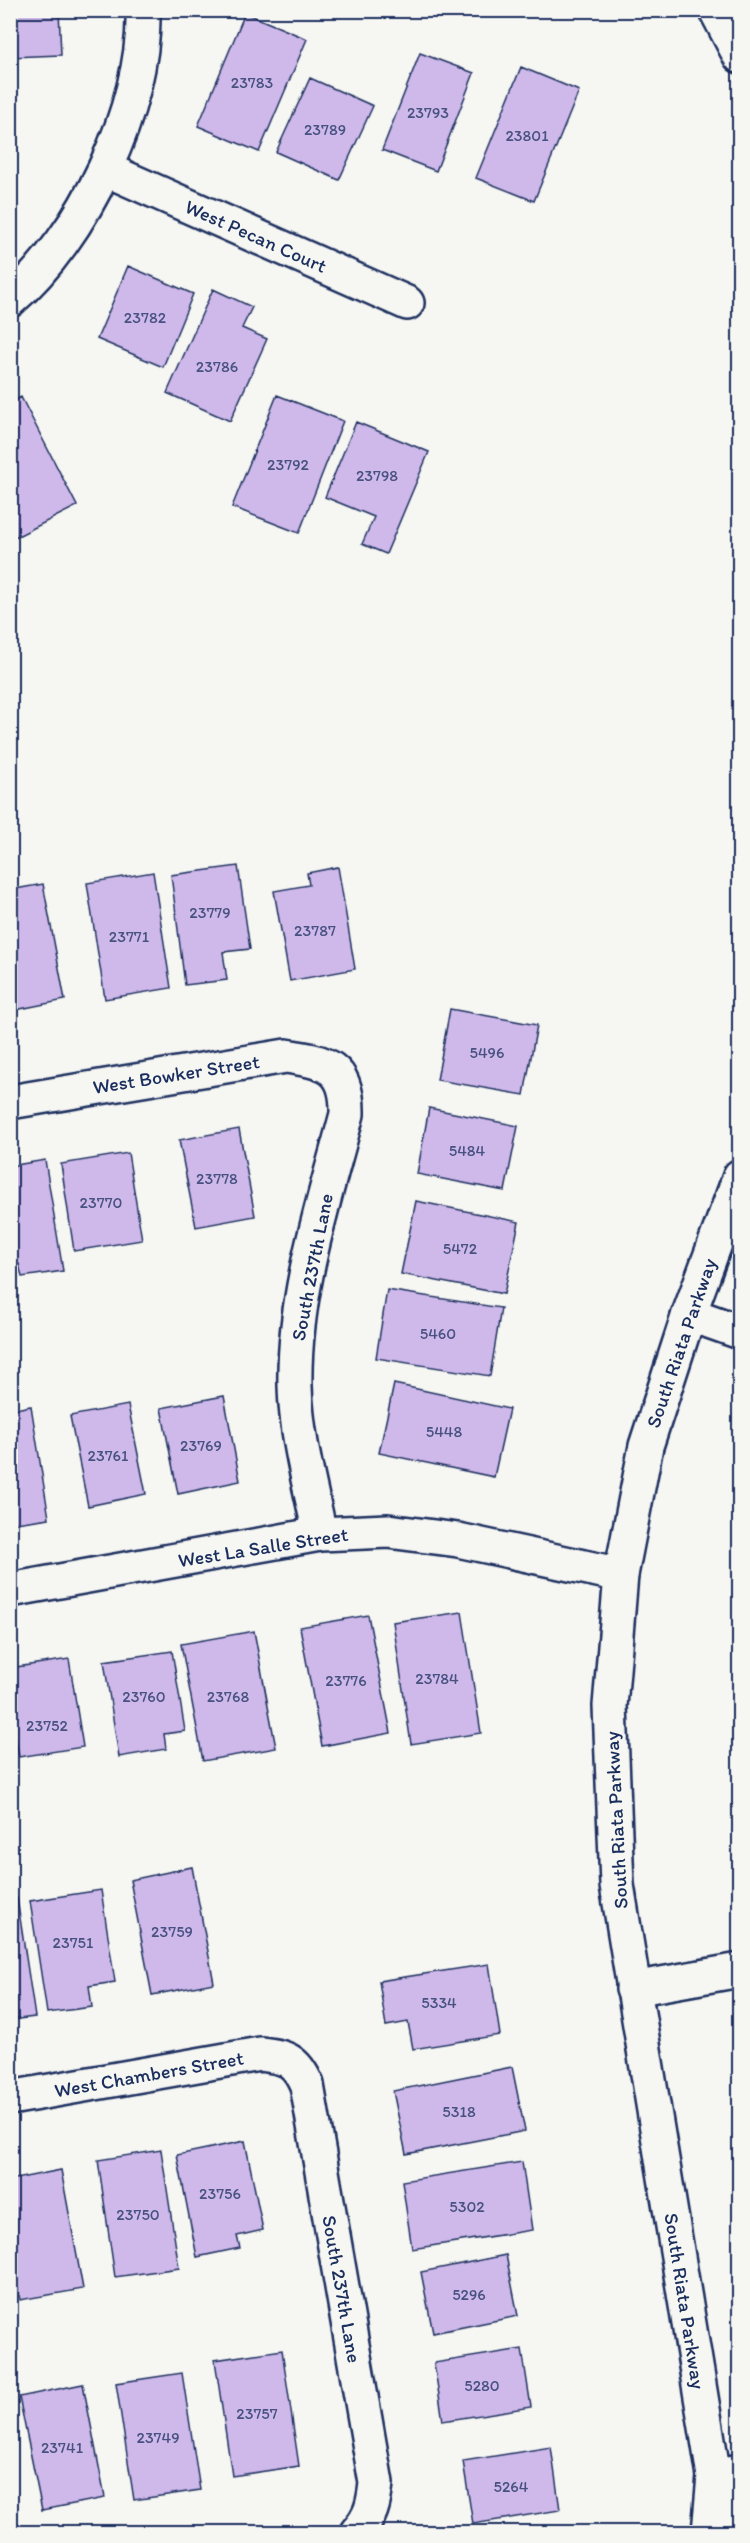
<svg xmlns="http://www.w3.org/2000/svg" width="750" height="2543" font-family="Itim,sans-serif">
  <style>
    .building { fill: #ceb9ea; stroke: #1b2f5e; stroke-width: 1.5 }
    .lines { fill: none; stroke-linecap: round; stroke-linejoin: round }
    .street-casing { stroke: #1b2f5e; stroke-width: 38 }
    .secondary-casing { stroke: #1b2f5e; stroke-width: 38 }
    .street { stroke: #f6f6f2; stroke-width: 33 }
    .secondary { stroke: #f6f6f2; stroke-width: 33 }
    .labels { text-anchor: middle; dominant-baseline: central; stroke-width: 4.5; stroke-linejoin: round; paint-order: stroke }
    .number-label { font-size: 16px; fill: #485281 }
    .street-label { font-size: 20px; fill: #1b2f5e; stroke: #f6f6f2 }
  </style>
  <rect width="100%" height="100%" fill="#f6f6f2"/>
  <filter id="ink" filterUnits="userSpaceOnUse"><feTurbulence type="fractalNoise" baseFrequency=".0167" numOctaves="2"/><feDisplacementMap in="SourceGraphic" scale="12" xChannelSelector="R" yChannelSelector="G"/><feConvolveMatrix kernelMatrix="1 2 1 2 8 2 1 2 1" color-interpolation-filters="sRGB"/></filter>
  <g filter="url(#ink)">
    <path class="building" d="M10 10H59L61 55 10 57Z
      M245 13 307 39 259 152 198 126Z
      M420 53 474 73 436 171 382 150Z
      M521 67 579 91 534 201 476 178Z
      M310 78 373 106 339 180 276 152Z
      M128 266 193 294 163 367 97 339Z
      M213 289 252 307 242 328 267 339 230 421 167 393Z
      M277 395 343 421 299 533 232 507Z
      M21 397 77 506 16 537 10 527V403Z
      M356 422 429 452 386 554 362 544 374 517 325 497Z
      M238 866 250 949 223 952 227 980 185 985 171 875Z
      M338 867 355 969 290 981 274 891 309 885 307 873Z
      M153 872 171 988 105 999 87 883Z
      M43 884 65 1000 10 1011V890Z
      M450 1009 537 1025 524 1095 437 1080Z
      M429 1108 518 1126 505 1191 417 1174Z
      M239 1129 255 1216 196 1227 179 1140Z
      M128 1153 142 1240 74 1251 61 1164Z
      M45 1160 63 1271 22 1277 19 1264 10 1265V1166Z
      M416 1201 519 1222 504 1294 401 1274Z
      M387 1290 501 1308 490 1376 376 1358Z
      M394 1384 509 1409 494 1477 379 1453Z
      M224 1396 240 1481 178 1494 161 1408Z
      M128 1405 146 1494 88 1506 70 1416Z
      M31 1406 49 1518 10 1524V1410Z
      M462 1612 481 1733 411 1744 393 1622Z
      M368 1615 391 1733 322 1746 300 1627Z
      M254 1631 276 1748 203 1761 181 1644Z
      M172 1651 185 1731 164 1734 166 1749 119 1757 104 1661Z
      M69 1659 83 1747 19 1757 10 1703V1668Z
      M192 1867 214 1983 152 1995 130 1880Z
      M101 1890 115 1982 89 1986 92 2007 47 2013 30 1901Z
      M17 1898 35 2017 10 2020V1899Z
      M489 1964 500 2035 413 2049 408 2022 386 2026 379 1981Z
      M512 2067 525 2131 406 2154 393 2091Z
      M245 2141 263 2230 237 2236 240 2248 197 2257 177 2155Z
      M161 2150 179 2268 115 2277 98 2160Z
      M522 2162 532 2230 412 2249 402 2181Z
      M61 2170 83 2289 20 2300 10 2248V2180Z
      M506 2255 518 2316 433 2333 421 2272Z
      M522 2349 531 2407 443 2421 434 2363Z
      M282 2350 299 2466 232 2476 215 2360Z
      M182 2373 200 2490 134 2500 116 2383Z
      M83 2384 105 2498 42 2510 19 2397Z
      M551 2447 560 2510 473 2524 463 2461Z"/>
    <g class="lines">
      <g class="street-casing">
        <path id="street" d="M105 169 407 303
          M10 300C83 238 146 107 143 10
          M10 1102 286 1056C326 1062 348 1066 347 1114 324 1202 293 1294 295 1386 296 1435 310 1486 320 1534
          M689 1314 740 1332
          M10 1590 320 1534 388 1531 458 1540 621 1575
          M633 1989 740 1970
          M10 2098 260 2054C287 2057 296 2060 307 2085L376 2483C374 2503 371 2517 357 2532
          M714 2476 740 2471"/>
      </g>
      <g class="secondary-casing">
        <path id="secondary" d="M716 10 740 56
          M714 2476 740 2522
          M709 2532 714 2476 617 1885 610 1706 621 1575 646 1446 689 1314 740 1176"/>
      </g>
      <use href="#street" class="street"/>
      <use href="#secondary" class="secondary"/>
    </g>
  </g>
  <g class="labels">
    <g class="number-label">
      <text x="252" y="82">23783</text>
      <text x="428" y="112">23793</text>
      <text x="325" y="129">23789</text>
      <text x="527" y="135">23801</text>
      <text x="145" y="317">23782</text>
      <text x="217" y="366">23786</text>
      <text x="288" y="464">23792</text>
      <text x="377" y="475">23798</text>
      <text x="210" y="912">23779</text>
      <text x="315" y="930">23787</text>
      <text x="129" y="936">23771</text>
      <text x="487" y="1052">5496</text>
      <text x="467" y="1150">5484</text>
      <text x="217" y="1178">23778</text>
      <text x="101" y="1202">23770</text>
      <text x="460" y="1248">5472</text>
      <text x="438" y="1333">5460</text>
      <text x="444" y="1431">5448</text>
      <text x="201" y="1445">23769</text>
      <text x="108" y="1455">23761</text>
      <text x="437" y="1678">23784</text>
      <text x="346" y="1680">23776</text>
      <text x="144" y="1696">23760</text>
      <text x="228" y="1696">23768</text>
      <text x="47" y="1725">23752</text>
      <text x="172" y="1931">23759</text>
      <text x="73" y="1942">23751</text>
      <text x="439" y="2002">5334</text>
      <text x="459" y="2111">5318</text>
      <text x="220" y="2193">23756</text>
      <text x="467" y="2206">5302</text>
      <text x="138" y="2214">23750</text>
      <text x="469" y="2294">5296</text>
      <text x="482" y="2385">5280</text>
      <text x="257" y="2413">23757</text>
      <text x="158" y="2437">23749</text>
      <text x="62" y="2447">23741</text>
      <text x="511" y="2486">5264</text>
    </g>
    <g class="street-label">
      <text transform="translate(256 236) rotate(24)">West Pecan Court</text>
      <text transform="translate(176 1074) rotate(-9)">West Bowker Street</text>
      <text transform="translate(312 1267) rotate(-79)">South 237th Lane</text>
      <text transform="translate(681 1343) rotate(-71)">South Riata Parkway</text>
      <text transform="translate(263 1547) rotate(-9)">West La Salle Street</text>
      <text transform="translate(616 1820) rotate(-93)">South Riata Parkway</text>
      <text transform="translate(149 2074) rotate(-10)">West Chambers Street</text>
      <text transform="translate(342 2289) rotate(80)">South 237th Lane</text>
      <text transform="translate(685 2301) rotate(81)">South Riata Parkway</text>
    </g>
  </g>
  <rect width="750" height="2543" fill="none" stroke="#f6f6f2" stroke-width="36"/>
  <rect x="18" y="18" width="714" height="2507" fill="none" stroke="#1b2f5e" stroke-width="2" filter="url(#ink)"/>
</svg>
